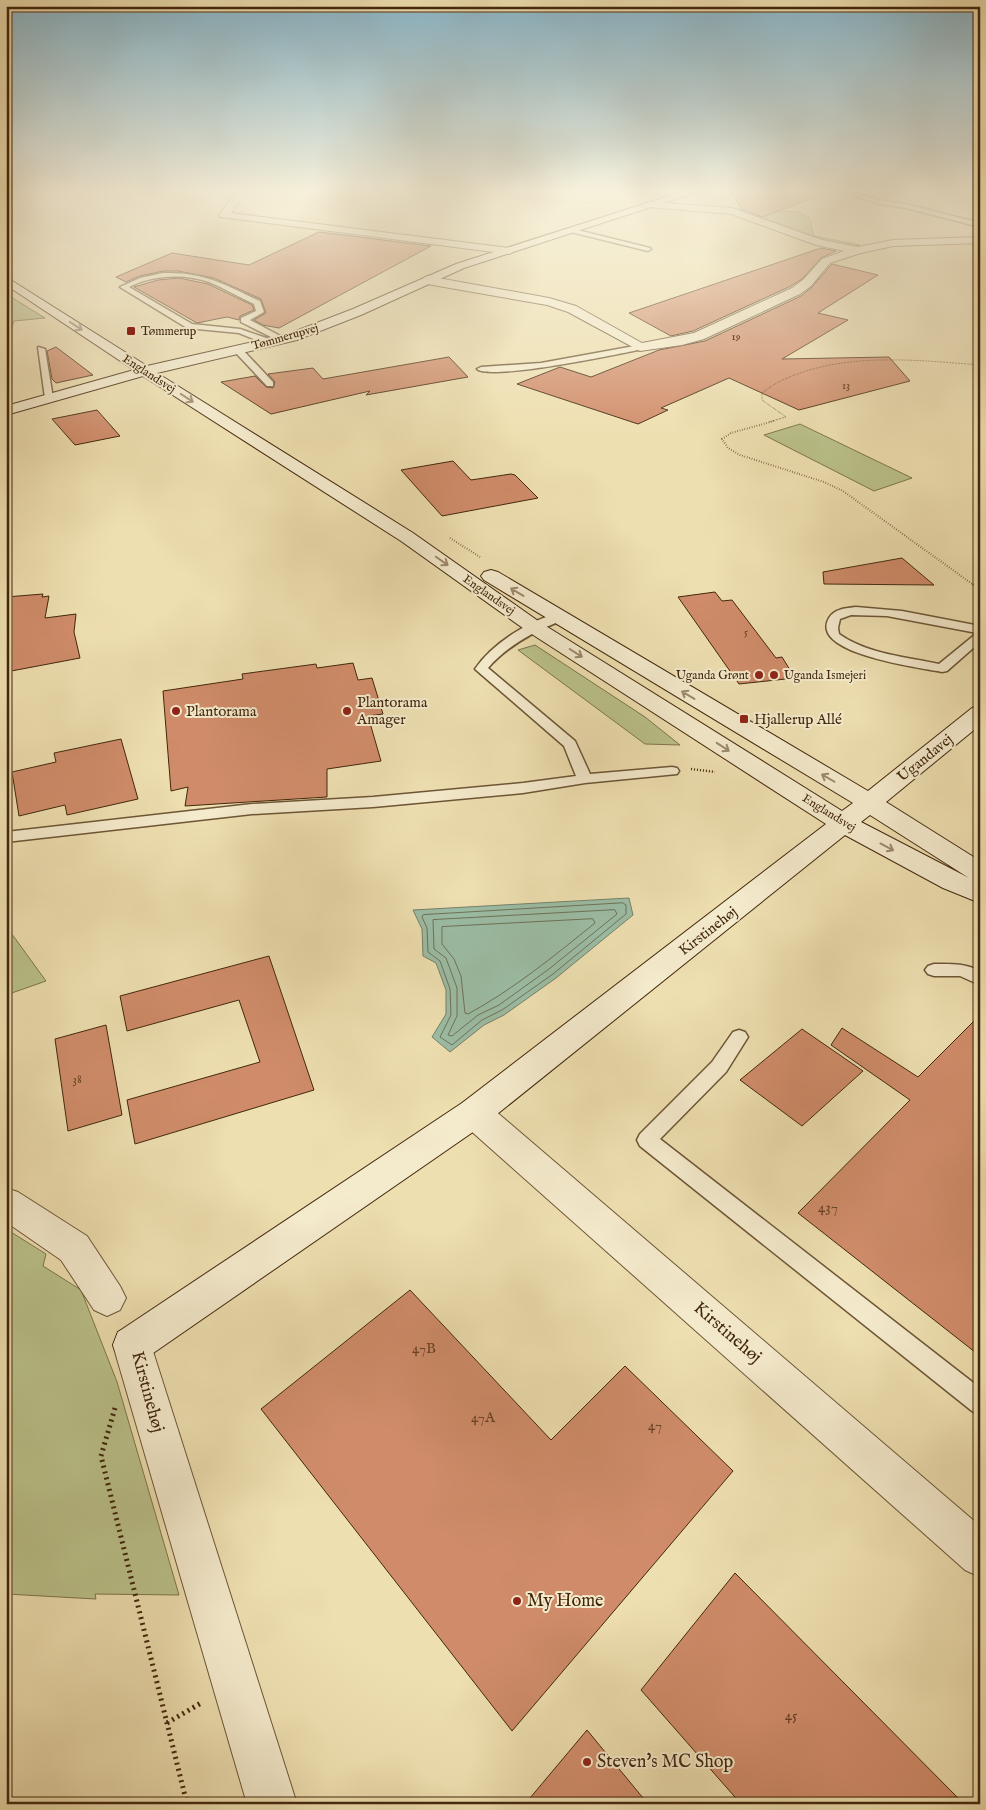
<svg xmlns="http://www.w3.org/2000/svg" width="986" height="1810" font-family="'IM FELL English',serif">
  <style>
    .green { fill: #bac18a; stroke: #7e744b }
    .water { fill: #9bbda5; stroke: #778168 }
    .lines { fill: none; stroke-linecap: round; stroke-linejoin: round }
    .shore { stroke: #6e7258; stroke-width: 1 }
    .building { fill: #d08c6a; stroke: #42270c }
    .lane-casing { stroke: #6d5535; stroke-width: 3 }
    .street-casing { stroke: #6d5535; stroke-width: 2 }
    .secondary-casing { stroke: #42270c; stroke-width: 2 }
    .path-far3 { stroke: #42270c; stroke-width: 1; stroke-dasharray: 0.5 1; stroke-linecap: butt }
    .path-far2 { stroke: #42270c; stroke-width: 2; stroke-dasharray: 0.5 2; stroke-linecap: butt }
    .path-far1 { stroke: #42270c; stroke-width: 2.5; stroke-dasharray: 1 2; stroke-linecap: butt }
    .path { stroke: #42270c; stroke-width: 5; stroke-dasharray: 2 4; stroke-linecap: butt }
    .lane { fill: #f4eacc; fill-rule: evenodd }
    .street { fill: #f4eacc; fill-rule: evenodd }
    .secondary { fill: #f4eacc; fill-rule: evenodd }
    .oneway { stroke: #9b886c }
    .poi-dot { fill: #8f2418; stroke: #f4eacc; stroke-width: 2 }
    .labels { text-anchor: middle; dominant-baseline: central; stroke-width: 4; stroke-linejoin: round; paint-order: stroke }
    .far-number-label { font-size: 11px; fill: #664024 }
    .far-poi-label { font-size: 12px; fill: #42270c; stroke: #f4eacc; text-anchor: start }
    .far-street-label { font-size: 12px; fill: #42270c; stroke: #f4eacc }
    .number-label { font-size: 12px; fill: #664024 }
    .poi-label { font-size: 15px; fill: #42270c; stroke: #f4eacc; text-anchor: start }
    .street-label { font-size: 15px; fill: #42270c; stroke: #f4eacc }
    .near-number-label { font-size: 15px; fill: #664024 }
    .near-street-label { font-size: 18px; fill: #42270c; stroke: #f4eacc }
    .near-poi-label { font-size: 18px; fill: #42270c; stroke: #f4eacc; text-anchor: start }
  </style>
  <rect width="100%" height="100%" fill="#eedfb0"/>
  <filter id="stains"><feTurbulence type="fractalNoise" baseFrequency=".004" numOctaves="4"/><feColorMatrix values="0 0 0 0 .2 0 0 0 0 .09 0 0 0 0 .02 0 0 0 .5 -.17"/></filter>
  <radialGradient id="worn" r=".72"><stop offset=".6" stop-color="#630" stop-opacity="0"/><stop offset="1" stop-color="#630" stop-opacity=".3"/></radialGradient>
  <path class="green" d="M728 209 797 212 809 217 814 236 860 245C837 253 755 218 728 209Z
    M6 294 45 318 14 321 12 328 6 329Z
    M800 424 912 478 874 491 764 435Z
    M535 645 645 717 680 745 645 744 518 650Z
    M6 926 46 981 6 995Z
    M6 1229 46 1254 43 1266 81 1290 117 1382 179 1595 95 1594 96 1599 6 1594Z"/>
  <path class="water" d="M629 898 633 915 556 978 504 1015 484 1025 450 1052 432 1037 446 1014V990L436 963 423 956 422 929 413 910Z"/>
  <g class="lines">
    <path class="shore" d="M623 903 626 905V914L553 974 502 1010 482 1020 452 1045 440 1037 451 1015 450 989 440 961 428 952 427 928 422 917 423 915Z
      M615 910 617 914 549 969 499 1005 478 1015 452 1036 448 1035 457 1016V988L446 958 434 949 433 920Z
      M593 919 595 923C554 956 514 989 468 1014L465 1013 461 976 454 959 442 944V927Z"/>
  </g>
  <path class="building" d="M730 190H827V193L762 217 742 209Z
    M319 232 431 246 279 328 263 325 254 320 266 313 261 299 214 278 178 271H163L140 276 126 282 116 277 172 253 249 265Z
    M821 248 836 251 821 258 802 279 791 286 693 331 671 336 629 313Z
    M832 264 878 275 818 313 848 320 782 359 889 357 910 381 799 410 729 378 661 408 668 410 638 424 517 384 560 367 591 377 659 350 705 341 801 296 812 287Z
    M179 278 208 284 252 305 254 310 240 316 239 320 227 317 197 323 134 287 158 280Z
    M56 347 93 375 56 383 52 379 47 351Z
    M449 357 468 377 366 395 370 391 271 414 221 382 255 376 266 387 273 388 275 382 268 374 313 368 323 379Z
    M97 410 120 436 75 445 52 419Z
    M453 461 471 480 511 474 515 475 538 498 442 516 401 470Z
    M902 558 934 585 824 584 823 572Z
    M715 592 722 601 732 600 776 658 782 657 795 678 739 684 678 597Z
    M43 594 42 597 49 596 45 618 76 614 74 632 80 658 6 672V597Z
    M353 663 358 680 372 678 383 714 368 716 381 761 327 769V797L185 806 188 787 171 791 163 691 243 679 242 674 316 664 317 668Z
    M121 739 138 799 67 815 65 805 19 816 12 772 56 762 54 753Z
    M269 956 314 1090 135 1144 127 1100 260 1062 239 1000 127 1031 120 996Z
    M980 1015V1356L798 1213 910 1100 831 1045 842 1028 918 1077Z
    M106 1025 122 1115 68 1131 55 1039Z
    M802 1029 863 1071 802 1126 740 1080Z
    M410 1290 551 1440 625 1366 733 1471 512 1731 261 1409Z
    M735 1573 964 1804H741L641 1690Z
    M587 1730 648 1804H525Z"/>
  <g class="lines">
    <g class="lane-casing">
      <path id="lane" d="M833 190H843L883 201 906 204 980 223V227L906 208 881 204Z
        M573 229 650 248 651 249 648 251 571 232 570 231Z
        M163 273C205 272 223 284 260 301L264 312 250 320 286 339 279 341 241 322V318L256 311 254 304C239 297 224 288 209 282 185 273 151 275 129 287L192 324 240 329 272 340V344H266L239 333 187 328 120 287 140 278Z
        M640 345H643V349C618 354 492 381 477 369L481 367 541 363Z
        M38 347 45 349 53 398 49 401 45 398Z
        M235 348H241L273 382V386H267L235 352Z
        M856 607 902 611 980 626V642L947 671 942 672C922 668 808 654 829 618 834 609 846 608 856 607ZM851 615 887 616 977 633 939 664C907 657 867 654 839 634L838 628 840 619Z
        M559 613 563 614 565 617 563 620C535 631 508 645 488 668L575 741 590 774 672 767 677 768 679 771 677 774 585 783 523 793 373 807 252 814 6 842V832L252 804 373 797 523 783 576 776 564 746 475 669C493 643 528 621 559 613Z
        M934 964C951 964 964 963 980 971V985L960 976H934L928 974 925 970 928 966Z
        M739 1030 745 1032 748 1037 726 1072 660 1139 980 1388V1415L972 1411 640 1146 637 1140 640 1134 712 1062 733 1032Z"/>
    </g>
    <g class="street-casing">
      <path id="street" d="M238 190H248L231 213 509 248 515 251 509 254 220 217 219 215Z
        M652 202 732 208 822 240 858 247 893 240 980 237V243L893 246 861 253 830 263 811 286 800 294 704 339 682 345 640 351 568 312 547 305 427 284 421 280 427 276 549 298 576 306 642 343 694 333 792 288 803 280 822 259 844 251 816 245 731 214 648 207V203Z
        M474 1099 486 1103 980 1526V1577L965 1570 462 1123 458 1113 462 1103Z
        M6 1188 18 1192 87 1236 120 1286 126 1298 120 1310 107 1316 94 1310 61 1260 6 1222Z
        M132 1326 146 1332 151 1345 297 1804H247L113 1345 118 1332Z"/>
    </g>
    <g class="secondary-casing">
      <path id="secondary" d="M688 190H703L464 268 361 315 297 340 157 373 413 533 541 623 842 811 853 803 484 580 481 576 484 572 491 570 498 572 868 791 972 708 980 706V725L886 802 980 861V882L973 880 980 883V903L943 888 845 835 486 1123 146 1358 132 1364 118 1358 113 1345 118 1332 462 1103 826 824 527 631 401 541 143 376 6 415V406L134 370 6 285V277L147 366 288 334 353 309 456 264ZM870 815 969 878 861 822Z"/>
    </g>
    <path class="path-far3" d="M397 190 593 203
      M6 259 13 263
      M769 422 786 417 762 400V393C769 388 777 382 785 379 845 352 916 360 980 365"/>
    <path class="path-far2" d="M774 421 731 433 722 439 728 448 740 455 824 482 843 491 975 586
      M450 538 480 557"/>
    <path class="path-far1" d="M973 584 980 589
      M691 769 715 772"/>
    <path class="path" d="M115 1408 101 1456 187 1804
      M167 1723 201 1703"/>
    <use href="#lane" class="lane"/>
    <use href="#street" class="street"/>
    <use href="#secondary" class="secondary"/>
  </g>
  <defs><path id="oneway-shaft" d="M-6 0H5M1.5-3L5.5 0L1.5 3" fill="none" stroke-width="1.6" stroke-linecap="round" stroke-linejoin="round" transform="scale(1.25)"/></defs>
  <g class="oneway">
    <use href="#oneway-shaft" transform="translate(76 326) rotate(33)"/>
    <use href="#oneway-shaft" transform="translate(187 398) rotate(33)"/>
    <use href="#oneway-shaft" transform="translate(442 561) rotate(35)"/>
    <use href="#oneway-shaft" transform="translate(517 592) rotate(-149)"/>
    <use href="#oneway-shaft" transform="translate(576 653) rotate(32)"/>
    <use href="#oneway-shaft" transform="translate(688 695) rotate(-149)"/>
    <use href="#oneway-shaft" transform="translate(723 747) rotate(33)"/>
    <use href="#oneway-shaft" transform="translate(828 778) rotate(-150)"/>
    <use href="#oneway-shaft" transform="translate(887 847) rotate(28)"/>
  </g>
  <linearGradient id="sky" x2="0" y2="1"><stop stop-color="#89b8cd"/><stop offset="0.43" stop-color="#f7f1db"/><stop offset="1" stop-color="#f7f1db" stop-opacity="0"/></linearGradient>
  <rect width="986" height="443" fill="url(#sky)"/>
  <g class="poi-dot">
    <rect x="126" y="326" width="10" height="10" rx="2.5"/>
    <circle cx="759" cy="675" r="5"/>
    <circle cx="774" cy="675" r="5"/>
    <circle cx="176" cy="711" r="5"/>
    <circle cx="347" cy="711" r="5"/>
    <rect x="739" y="714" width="10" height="10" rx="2.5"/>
    <circle cx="517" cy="1601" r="5"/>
    <circle cx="587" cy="1762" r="5"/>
  </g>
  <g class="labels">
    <g class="far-number-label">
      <text x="736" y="337">19</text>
      <text x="846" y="386">13</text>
      <text x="746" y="632">5</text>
    </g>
    <g class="far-poi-label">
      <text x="141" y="331">Tømmerup</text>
      <text x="749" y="675" text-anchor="end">Uganda Grønt</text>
      <text x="784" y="675">Uganda Ismejeri</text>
    </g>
    <g class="far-street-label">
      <text transform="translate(285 337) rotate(-16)">Tømmerupvej</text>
      <text transform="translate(149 374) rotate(33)">Englandsvej</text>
      <text transform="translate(489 595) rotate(35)">Englandsvej</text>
      <text transform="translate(829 813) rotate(32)">Englandsvej</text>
    </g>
    <g class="number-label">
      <text x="77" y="1079">38</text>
    </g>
    <g class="poi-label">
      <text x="357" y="702">Plantorama<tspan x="357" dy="17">Amager</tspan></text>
      <text x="186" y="711">Plantorama</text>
      <text x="754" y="719">Hjallerup Allé</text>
    </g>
    <g class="street-label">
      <text transform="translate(925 758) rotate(-39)">Ugandavej</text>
      <text transform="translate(708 931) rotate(-38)">Kirstinehøj</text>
    </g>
    <g class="near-number-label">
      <text x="828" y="1207">437</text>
      <text x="424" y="1348">47B</text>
      <text x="483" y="1417">47A</text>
      <text x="655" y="1425">47</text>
      <text x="791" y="1715">45</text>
    </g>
    <g class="near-street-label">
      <text transform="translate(727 1333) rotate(41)">Kirstinehøj</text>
      <text transform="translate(147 1392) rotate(75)">Kirstinehøj</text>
    </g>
    <g class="near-poi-label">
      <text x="527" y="1601">My Home</text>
      <text x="597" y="1762">Steven's MC Shop</text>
    </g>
  </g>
  <rect width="986" height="1810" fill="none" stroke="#eedfb0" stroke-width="25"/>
  <rect x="8" y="8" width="971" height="1795" fill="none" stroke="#42270c" stroke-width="2.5"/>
  <rect x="12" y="12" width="961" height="1785" fill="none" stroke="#42270c"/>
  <rect width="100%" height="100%" filter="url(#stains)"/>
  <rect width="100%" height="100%" fill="url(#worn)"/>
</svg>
